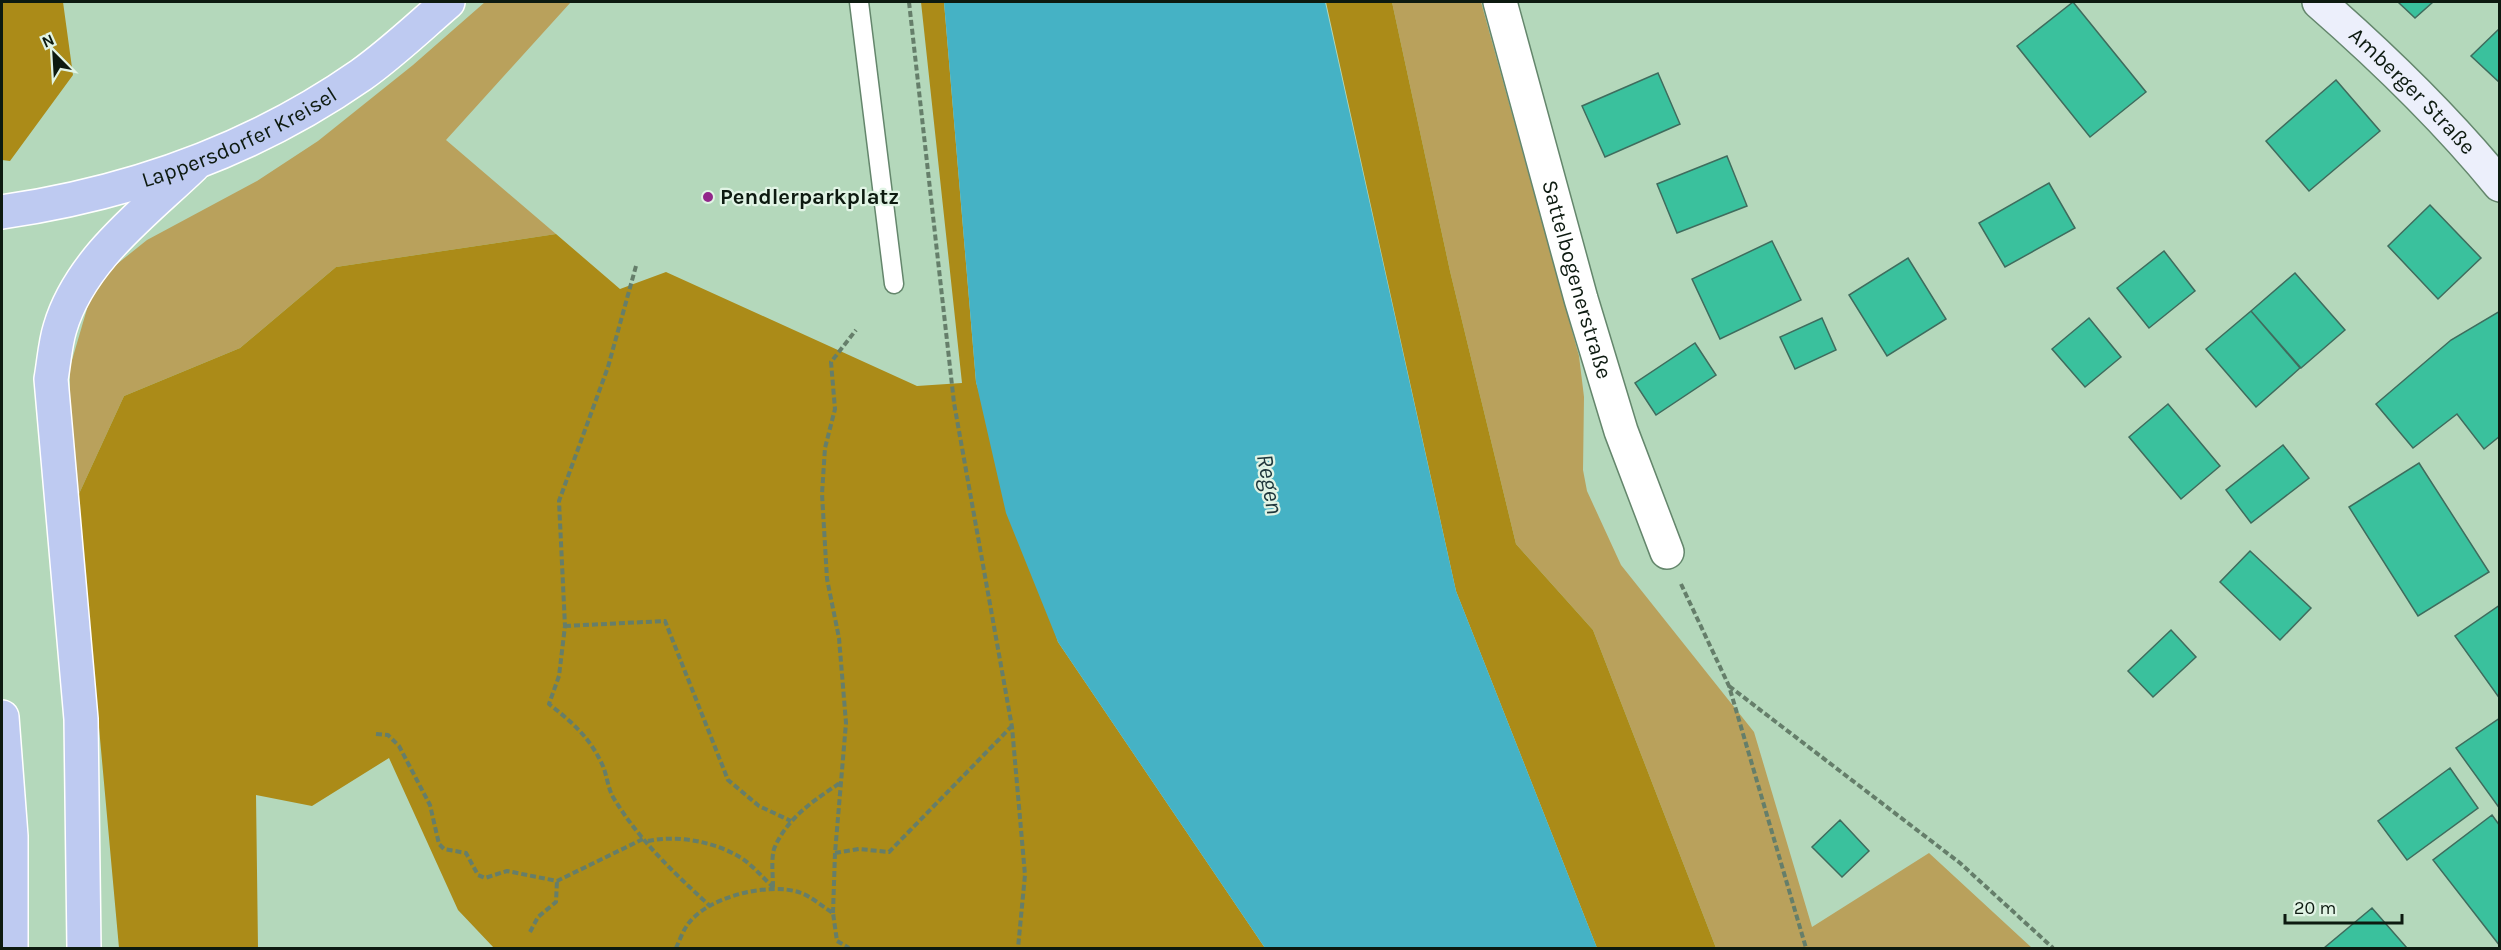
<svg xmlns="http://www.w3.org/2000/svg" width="2501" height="950" font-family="Karla,sans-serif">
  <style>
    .green { fill: #b9a15c }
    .forest { fill: #ab8b18 }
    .water { fill: #45b2c5 }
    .building { fill: #3ac19d; stroke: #3f6c5d; stroke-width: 1.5 }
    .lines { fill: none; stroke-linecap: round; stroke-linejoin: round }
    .lane-casing { stroke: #64866c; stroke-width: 21 }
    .street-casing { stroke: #64866c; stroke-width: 36 }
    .secondary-casing { stroke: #64866c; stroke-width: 36 }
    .highway-casing { stroke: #fff; stroke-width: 36 }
    .path { stroke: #657e6a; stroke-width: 4; stroke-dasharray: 6 3; stroke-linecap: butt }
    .lane { stroke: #fff; stroke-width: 18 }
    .street { stroke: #fff; stroke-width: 33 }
    .secondary { stroke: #eceffb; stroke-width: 33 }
    .highway { stroke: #becaf1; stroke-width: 33 }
    .poi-dot { fill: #92278a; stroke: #e1f4e5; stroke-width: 2 }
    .labels { text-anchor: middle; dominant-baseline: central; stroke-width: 4.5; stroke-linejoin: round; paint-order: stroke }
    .street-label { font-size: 22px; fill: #0d1a10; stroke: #e1f4e5 }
    .poi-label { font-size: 22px; font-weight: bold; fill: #0d1a10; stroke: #e1f4e5; text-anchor: start }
    .water-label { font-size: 24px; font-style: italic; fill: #1f373c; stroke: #e1f4e5 }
  </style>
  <rect width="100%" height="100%" fill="#b4d8bb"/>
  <path class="green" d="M485 2H571L446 140 556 234 336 267 240 348 124 396 78 496 70 424V367L89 302 112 268 147 240 257 181 318 141 413 65Z
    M1392 2H1481L1579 356 1584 397 1583 470 1587 491 1621 565 1754 732 1812 927 1929 853 2032 948H1716L1593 630 1516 544 1450 271Z"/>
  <path class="forest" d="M2 2H63L73 75 10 161 2 160Z
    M921 2H944L976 382 1058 642 1265 948H494L458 910 389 758 312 806 256 795 258 948H119L78 496 124 396 240 348 336 267 556 234 620 289 666 272 917 386 962 383Z
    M1326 2H1392L1450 271 1516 544 1593 630 1716 948H1597L1456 591Z"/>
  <path class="water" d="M944 2H1325L1456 591 1597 948H1265L1058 642 1006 513 976 382Z"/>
  <path class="building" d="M2073 2 2146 92 2090 137 2017 46Z
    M2398 2H2433L2415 18Z
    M2500 28V83L2471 56Z
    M1658 73 1680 124 1605 157 1582 106Z
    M2336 80 2380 131 2309 191 2266 141Z
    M1727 156 1747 206 1677 233 1657 184Z
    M2049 183 2075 228 2005 267 1979 223Z
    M2430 205 2481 258 2438 299 2388 246Z
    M1772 241 1801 300 1720 339 1692 279Z
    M2164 251 2195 291 2149 328 2117 288Z
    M1908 258 1946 319 1887 356 1849 295Z
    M2295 273 2345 330 2301 368 2251 311Z
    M2251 311 2300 368 2256 407 2206 349Z
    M2500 311V436L2484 449 2457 414 2413 448 2376 404 2451 340Z
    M1822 318 1836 350 1795 369 1780 337Z
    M2089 318 2121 357 2085 387 2052 349Z
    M1695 343 1716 375 1656 415 1635 383Z
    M2168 404 2220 466 2181 499 2129 437Z
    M2283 445 2309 478 2251 523 2226 490Z
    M2419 463 2489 572 2418 616 2349 507Z
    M2250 551 2311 608 2280 640 2220 582Z
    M2500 605V699L2455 636Z
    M2171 630 2196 657 2153 697 2128 671Z
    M2500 718V809L2456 748Z
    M2450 768 2478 808 2407 860 2378 821Z
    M2492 815 2500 826V946L2433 860Z
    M1840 820 1869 851 1842 877 1812 847Z
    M2372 908 2407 948H2324Z"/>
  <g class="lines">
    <g class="lane-casing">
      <path id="lane" d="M859 2 894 284"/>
    </g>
    <g class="street-casing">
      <g id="street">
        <path id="s1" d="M1500 2 1581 299 1621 431 1667 552"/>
      </g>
    </g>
    <g class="secondary-casing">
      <g id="secondary">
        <path id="s2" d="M2319 2C2383 58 2446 119 2500 185"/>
      </g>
    </g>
    <g class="highway-casing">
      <g id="highway">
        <path id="s3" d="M2 212C132 193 252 151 361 75 392 53 420 26 448 2"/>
        <path d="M2 717 11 836V948"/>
        <path d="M84 948 81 719 51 379C54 362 55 344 60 328 80 260 144 213 193 166"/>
      </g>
    </g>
    <path class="path" d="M909 2 954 403 1012 727 1025 875 1018 948
      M636 266 608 367 559 501 565 626 559 676 549 704C571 721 589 737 601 762 607 773 607 786 613 797 638 839 674 873 710 906
      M1681 584 1729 686 1806 948
      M565 626 665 621 728 780 759 806 791 821
      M1729 686 1960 863 2053 948
      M376 734 388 735 399 746 430 805 439 844 444 849 466 853 478 875 485 878 507 871 557 881 643 839
      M648 841C678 835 711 841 738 856 751 863 762 877 773 887
      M835 853 859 849 889 852 1011 727
      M773 887C773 876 771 860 774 849 786 819 814 800 840 783
      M833 913 835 853 846 723 839 638 827 579 822 494 825 448 835 409 831 362 856 330
      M530 932 538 917 556 902 557 881
      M676 948C679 942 682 933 686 927 704 897 770 881 801 893 812 897 823 907 833 913L837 941 849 948"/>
    <use href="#lane" class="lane"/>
    <use href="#street" class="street"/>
    <use href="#secondary" class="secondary"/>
    <use href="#highway" class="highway"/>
  </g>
  <circle class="poi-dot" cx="708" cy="197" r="6"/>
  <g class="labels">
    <g class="street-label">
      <text stroke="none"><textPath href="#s2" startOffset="129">Amberger Straße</textPath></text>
      <text stroke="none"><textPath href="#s3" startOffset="250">Lappersdorfer Kreisel</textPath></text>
      <text stroke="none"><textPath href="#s1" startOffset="288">Sattelbogenerstraße</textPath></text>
    </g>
    <g class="poi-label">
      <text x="720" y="197">Pendlerparkplatz</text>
    </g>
    <g class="water-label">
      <text transform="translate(1270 484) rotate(80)">Regen</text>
    </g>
  </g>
  <rect width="2501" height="950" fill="none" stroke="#0d1a10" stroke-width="6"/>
  <g transform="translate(54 54) rotate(336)" stroke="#e1f4e5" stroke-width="4.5" paint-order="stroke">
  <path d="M0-4.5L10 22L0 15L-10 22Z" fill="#0d1a10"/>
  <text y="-9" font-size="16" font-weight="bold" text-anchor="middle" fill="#0d1a10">N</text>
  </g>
  <path d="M2285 914v9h117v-9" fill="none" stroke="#0d1a10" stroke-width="3"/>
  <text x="2294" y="914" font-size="18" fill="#0d1a10" stroke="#e1f4e5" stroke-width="4.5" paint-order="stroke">20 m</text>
</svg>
